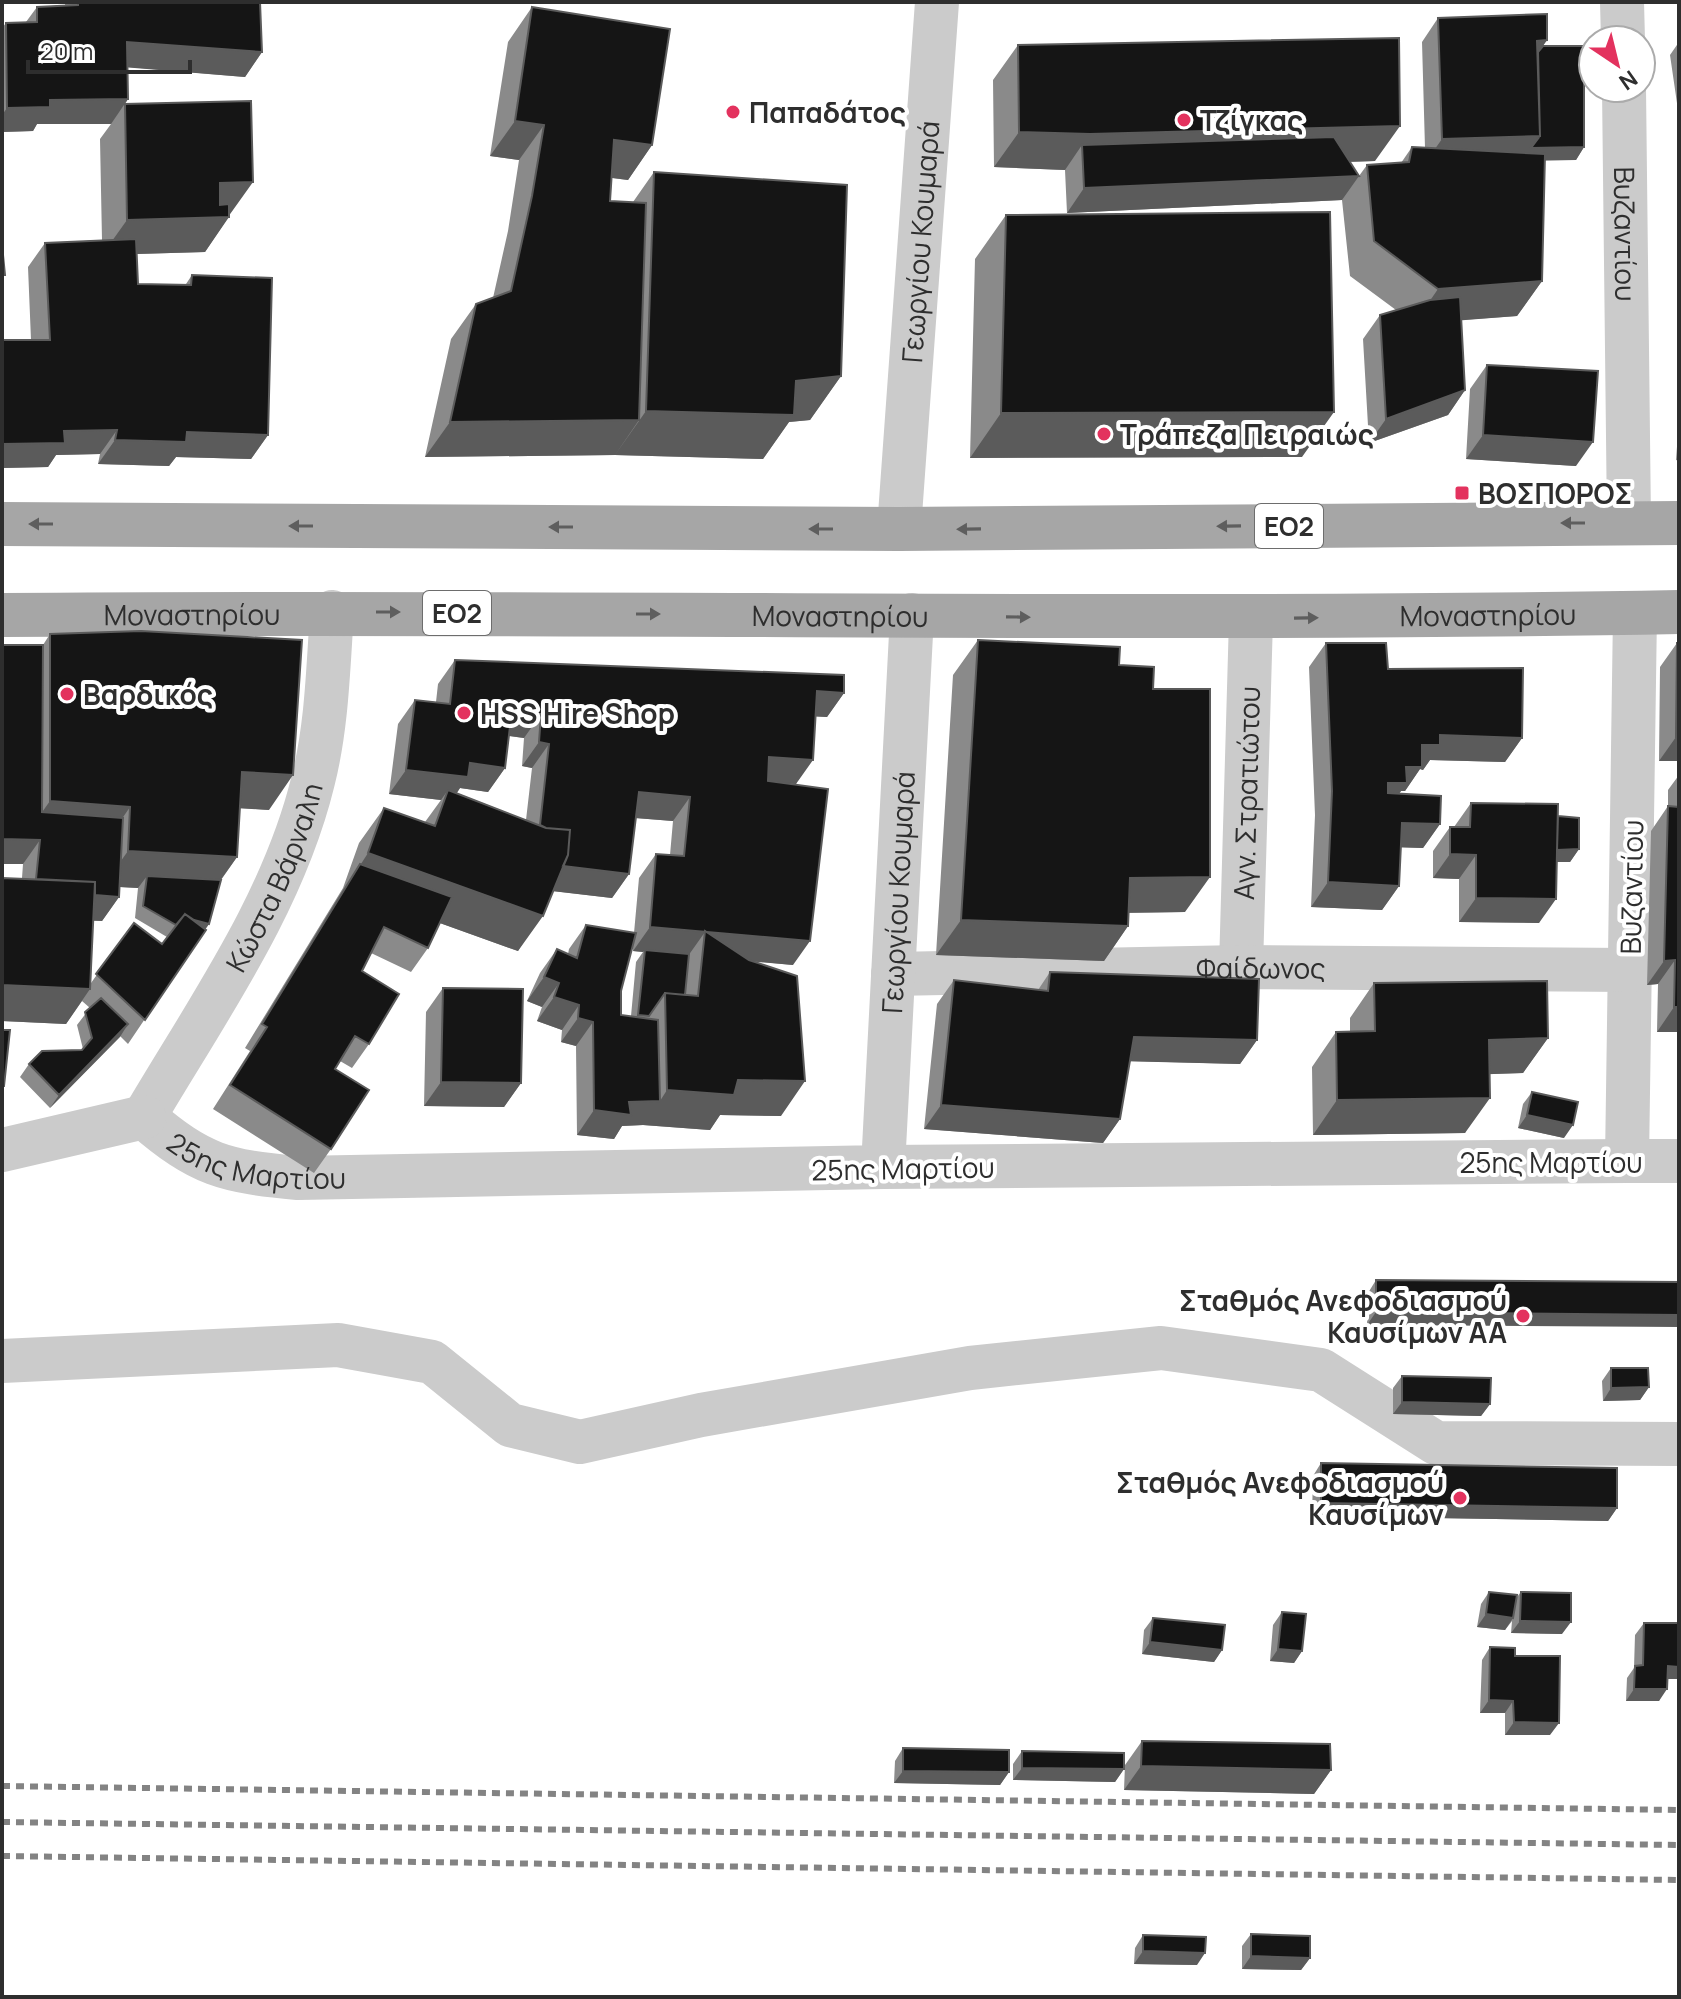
<svg xmlns="http://www.w3.org/2000/svg" width="1681" height="1999" font-family="Manrope,sans-serif">
  <style>
    .lines { fill: none; stroke-linecap: round; stroke-linejoin: round }
    .pedestrian { stroke: #cbcbcb; stroke-width: 44 }
    .minor { stroke: #cbcbcb; stroke-width: 44 }
    .primary { stroke: #a6a6a6; stroke-width: 44 }
    .rail { stroke: #838383; stroke-width: 6; stroke-dasharray: 8 6; stroke-linecap: butt }
    .wall { fill: #8a8a8a; fill-rule: evenodd }
    .shaded-wall { fill: #5b5b5b }
    .building { fill: #151515; stroke: #5b5b5b; stroke-width: 2 }
    .oneway { fill: #5e5e5e }
    .poi-dot { fill: #e3325e; stroke: #fff; stroke-width: 3 }
    .labels { text-anchor: middle; dominant-baseline: central; stroke-width: 8; stroke-linejoin: round; paint-order: stroke }
    .shield { fill: #fff; stroke: #6d6d6d; stroke-width: 2 }
    .shield-label { font-size: 26px; font-weight: bold; fill: #2e2e2e }
    .poi-label { font-size: 28px; font-weight: bold; fill: #2e2e2e; stroke: #fff; text-anchor: start }
    .street-label { font-size: 28px; fill: #2e2e2e; stroke: #fff }
  </style>
  <rect width="100%" height="100%" fill="#fff"/>
  <g class="lines">
    <path class="pedestrian" d="M883 1167 1627 1161"/>
    <g class="minor">
      <path d="M1622 2 1623 40"/>
      <path id="s1" d="M1624 88 1629 523"/>
      <path id="s2" d="M899 529 937 2"/>
      <path d="M1635 613 1627 1161H1679"/>
      <path id="s3" d="M1241 967 1251 619"/>
      <path id="s4" d="M893 974 1241 967 1630 970"/>
      <path id="s5" d="M144 1117C201 1166 224 1171 298 1178L883 1167 912 615"/>
      <path id="s6" d="M144 1117C207 1010 283 904 313 781 327 726 328 669 332 612"/>
      <path d="M2 1150 144 1117"/>
      <path d="M2 1361 338 1345 432 1362 510 1425 580 1442 701 1415 970 1368 1161 1348 1321 1370 1436 1443 1679 1444"/>
    </g>
    <g class="primary">
      <path d="M2 524 899 529 1679 523"/>
      <path id="s7" d="M2 615C561 610 1120 622 1679 612"/>
    </g>
    <path class="rail" d="M2 1786 1679 1810
      M2 1822 1679 1845
      M2 1856 1679 1880"/>
  </g>
  <path class="wall" d="M65 2H260L262 52 245 77 128 67V99L125 104 229 216 205 252 136 254 138 284H186L192 275 268 435 251 459 176 457 169 466 98 464 100 454 56 455 48 467 2 468V340H31L28 267 45 243 102 240 100 139 111 124H37L33 131 2 132V28L6 23 26 22 37 7 65 5Z
    M532 7 652 145 628 180 612 178 610 201 633 202 654 172 841 376 810 420 789 422 763 459 615 455 425 457 451 339 476 304 493 298 508 231 519 160 490 156 508 42Z
    M1438 18 1547 40 1543 46 1584 147 1576 160H1545L1542 281 1517 316 1461 320 1465 390 1448 415 1369 443 1363 339 1380 315 1396 310 1350 276 1342 200 1067 213 1065 170 994 167 993 80 1018 45 1375 161 1350 162 1359 176 1367 165 1401 163 1412 147 1425 148 1422 42Z
    M1679 42V117L1670 55Z
    M1006 215 1302 457 970 458 975 259Z
    M1487 365 1576 466 1466 459 1470 389Z
    M1679 420V461L1676 460Z
    M50 634 269 810 240 808 237 857 221 880 209 924 128 1044 120 1036 50 1108 20 1077 29 1064 82 1050 83 1049 77 1025 90 1008 82 1001 66 1024 2 1021V878H22L23 864H2V645H43ZM119 887 138 888 135 918 167 937 162 944 134 923 91 983 93 921H102L119 897Z
    M978 640 1119 665 1153 689 1185 912 1128 913V926L1104 961 936 955 953 675Z
    M1326 643 1388 669 1522 738 1505 762 1430 760 1423 770 1420 769 1405 791H1401L1399 793 1440 824 1423 848 1401 847 1399 886 1382 910 1311 907 1315 815 1309 667Z
    M1677 643 1679 761H1659L1660 667Z
    M455 660 844 693 827 717 816 716 796 784 782 783 793 965 752 961 781 1116 720 1115 710 1130 643 1125 622 1126 614 1139 577 1135 576 1046 561 1042 562 1030 537 1021 542 1007 527 1001 540 973 557 949 568 954 569 949 586 925 634 933 639 878 656 854 670 855 673 821 636 818 629 874 612 898 553 891 518 951 440 923 428 948 411 972 371 953 362 971 369 1044 352 1068 340 1061 335 1069 331 1149 314 1173 213 1109 250 1051 245 1048 343 888 359 843 384 808 425 822 441 800 389 794 398 724 415 700 436 702 438 684ZM509 736 524 738 522 766 532 768 526 820 457 793 460 788 488 792 505 768ZM633 944V951L643 952 636 962 631 1016 621 1015V991Z
    M1679 775V1032H1657L1658 984 1647 985 1651 831 1668 806V790Z
    M1471 803 1558 816 1579 849 1570 862H1557L1539 923 1459 922V879L1433 878V851L1450 827H1454Z
    M1050 972 1257 1040 1240 1064 1130 1061 1120 1119 1103 1143 924 1129 937 1004 954 980 1038 990Z
    M1374 983 1548 1038 1523 1073 1489 1074 1465 1133 1313 1135 1312 1067 1336 1032H1350V1018Z
    M443 988 521 1083 504 1107 424 1106 426 1012Z
    M1532 1092 1564 1138 1518 1128 1523 1104Z
    M1376 1280 1679 1282 1367 1325 1368 1293Z
    M1611 1368 1649 1387 1640 1400 1603 1401 1602 1381Z
    M1402 1376 1490 1404 1481 1416 1393 1414V1388Z
    M1321 1463 1617 1508 1608 1521 1312 1516 1313 1476Z
    M1489 1592 1517 1597 1521 1592 1562 1634 1511 1633 1512 1621 1505 1630 1477 1627 1481 1604Z
    M1282 1612 1302 1651 1294 1663 1270 1661 1273 1625Z
    M1153 1618 1222 1650 1214 1662 1142 1654 1144 1630Z
    M1644 1623 1668 1679 1659 1701H1626L1627 1678 1634 1668 1635 1635Z
    M1490 1647 1515 1656 1550 1735H1505V1713H1480L1482 1660Z
    M1142 1741 1331 1770 1314 1794 1124 1790 1125 1765Z
    M903 1748 1009 1772 1000 1785 894 1783 895 1761Z
    M1022 1751 1124 1769 1115 1782 1013 1780V1764Z
    M1251 1934 1310 1958 1301 1970 1242 1969V1946Z
    M1143 1935 1197 1965 1134 1964 1135 1948Z"/>
  <path class="shaded-wall" d="M1547 40 1530 64 1537 41Z
    M127 42 262 52 245 77 110 66Z
    M128 99 111 124H37L33 131 2 132V115L7 108 50 100Z
    M515 121 544 125 519 160 490 156Z
    M1400 126 1375 161 1083 169 1082 145 1065 170 994 167 1019 132Z
    M1540 136 1584 147 1576 160 1425 163 1442 139Z
    M614 140 652 145 628 180 590 175Z
    M1359 176 1342 200 1067 213 1084 188Z
    M253 182 228 217 196 218 220 183Z
    M229 217 205 252 102 255 127 220Z
    M1542 281 1517 316 1414 324 1438 289Z
    M841 376 810 420 789 422 763 459 615 455 646 411 796 381Z
    M1465 390 1448 415 1369 443 1386 419Z
    M1334 412 1302 457 970 458 1001 413Z
    M639 420 615 455 425 457 450 422Z
    M117 430 100 454 56 455 48 467 2 468V444L64 431Z
    M187 432 268 435 251 459 176 457 169 466 98 464 115 440Z
    M1483 435 1593 442 1576 466 1466 459Z
    M817 691 844 693 827 717 800 716Z
    M512 710 541 714 524 738 495 734Z
    M1440 735 1522 738 1505 762 1430 760 1423 770 1420 769 1405 791H1401L1390 807H1371L1388 783 1422 745Z
    M1676 737H1679V761H1659Z
    M539 742 549 744 532 768 522 766Z
    M769 757 813 760 796 784 752 781Z
    M470 763 505 768 488 792 460 788 451 801 448 790 441 800 389 794 406 770Z
    M242 772 293 775 269 810 218 807Z
    M639 792 690 797 673 821 622 817Z
    M50 801 130 807 106 842 25 836Z
    M1402 823 1440 824 1423 848 1385 847Z
    M2 839 40 840 23 864H2Z
    M1579 849 1570 862H1540L1549 850Z
    M128 851 237 857 212 892 147 876 138 888 103 886Z
    M368 853 543 916 518 951 345 889Z
    M1450 854 1476 855 1459 879 1433 878Z
    M560 866 629 874 612 898 543 890Z
    M1210 877 1185 912 1105 913 1130 878Z
    M1328 882 1399 886 1382 910 1311 907Z
    M35 891 119 897 102 921 18 915Z
    M1476 898 1556 899 1539 923 1459 922Z
    M182 917 209 924 200 936Z
    M961 920 1128 926 1104 961 936 955Z
    M650 927 705 932 688 956 645 950 643 952 633 951Z
    M705 932 810 941 793 965 702 957Z
    M1675 960 1658 984 1647 985 1664 961Z
    M544 977 559 983 542 1007 527 1001Z
    M2 985 90 989 66 1024 2 1021Z
    M554 997 579 1005 562 1030 537 1021Z
    M1674 1007H1679V1032H1657Z
    M578 1018 593 1022 576 1046 561 1042Z
    M128 1024 120 1037 50 1108 59 1095Z
    M1134 1037 1257 1040 1240 1064 1117 1061Z
    M1548 1038 1523 1073 1465 1075 1489 1040Z
    M738 1080 805 1081 781 1116 720 1115 710 1130 643 1125 622 1126 614 1139 577 1135 594 1110 629 1102 660 1101 667 1090Z
    M441 1082 521 1083 504 1107 424 1106Z
    M1490 1098 1465 1133 1313 1135 1337 1100Z
    M941 1105 1120 1119 1103 1143 924 1129Z
    M1527 1115 1573 1125 1564 1138 1518 1128Z
    M1376 1312 1679 1315V1327L1367 1325Z
    M1649 1387 1640 1400 1603 1401 1611 1388Z
    M1402 1402 1490 1404 1481 1416 1393 1414Z
    M1321 1503 1617 1508 1608 1521 1312 1516Z
    M1486 1614 1513 1618 1505 1630 1477 1627Z
    M1520 1621 1571 1622 1562 1634 1511 1633Z
    M1150 1642 1222 1650 1214 1662 1142 1654Z
    M1278 1649 1302 1651 1294 1663 1270 1661Z
    M1668 1666 1679 1667V1679H1659Z
    M1634 1689H1667L1659 1701H1626Z
    M1489 1700 1513 1701 1505 1713H1480Z
    M1514 1722 1559 1723 1550 1735H1505Z
    M1141 1766 1331 1770 1314 1794 1124 1790Z
    M1022 1768 1124 1769 1115 1782 1013 1780Z
    M903 1771 1009 1772 1000 1785 894 1783Z
    M1143 1951 1205 1953 1197 1965 1134 1964Z
    M1251 1956 1310 1958 1301 1970 1242 1969Z"/>
  <path class="building" d="M78 2H260L262 52 127 42 128 99 50 100V107L7 108 6 23 37 22V7L78 5Z
    M532 7 670 29 652 145 614 140 610 201 646 203 639 420 450 422 476 304 511 291 532 196 544 125 515 121Z
    M1547 14V40L1537 41 1540 136 1442 139 1438 18Z
    M1399 38 1400 126 1090 134 1019 132 1018 45Z
    M1543 46H1584V147L1531 148 1540 136 1538 52Z
    M251 101 253 182 220 183V205L229 204V217L127 220 125 104Z
    M1334 137 1359 176 1084 188 1082 145Z
    M1412 147 1545 154 1542 281 1438 289 1374 241 1367 165 1409 162Z
    M654 172 847 185 841 376 796 381 794 415 646 411Z
    M1330 212 1334 412 1001 413 1006 215Z
    M136 239 138 284 191 285 192 275 272 278 268 435 187 432 186 442 115 440 117 430 64 431 65 443 2 444V340H50L45 243Z
    M2 245 5 275H2Z
    M1460 297 1465 390 1386 419 1380 315 1430 300Z
    M1487 365 1598 371 1593 442 1483 435Z
    M141 631 302 640 293 775 242 772 237 857 128 851 130 807 50 801V634Z
    M978 640 1120 647 1119 665 1154 667 1153 689H1210V877L1130 878 1128 926 961 920Z
    M1326 643H1386L1388 669 1523 668 1522 738 1440 735V745H1422V767H1406L1407 783H1388V793L1441 796 1440 824 1402 823 1399 886 1328 882 1332 791Z
    M1677 643H1679V737H1676Z
    M2 645H43L42 812 123 818 119 897 95 895V882L36 879 40 840 2 839Z
    M455 660 844 675V693L817 691 813 760 769 757 768 781 828 789 810 941 650 927 656 854 684 856 690 797 639 792 629 874 563 866 568 855 570 830 546 828 540 825 549 744 539 742 541 714 512 710 505 768 470 763 468 777 406 770 415 700 450 704Z
    M448 790 546 828 570 830 568 855 543 916 368 853 384 808 435 826Z
    M1471 803 1558 804 1556 899 1476 898V855L1450 854V827H1470Z
    M1668 806 1679 807V1007H1674L1675 960 1664 961Z
    M1558 816 1579 818V849L1557 850Z
    M360 864 452 897 428 948 384 927 362 971 399 994 369 1044 355 1036 335 1069 369 1090 331 1149 230 1085 267 1027 262 1024Z
    M147 876 221 880 209 924 194 920 185 914 176 925 143 906Z
    M2 878 95 882 90 989 2 985Z
    M185 914 206 930 145 1020 96 974 134 923 162 944Z
    M586 925 636 933 621 991V1015L658 1020 660 1101 629 1102 631 1115 594 1110 593 1022 578 1018 579 1005 554 997 559 983 544 977 557 949 577 958Z
    M705 931 749 960 797 976 805 1081 738 1080 734 1095 667 1090 665 993 698 996Z
    M645 950 689 954 685 995 665 993 649 1016 638 1015Z
    M1050 972 1259 979 1257 1040 1134 1037 1120 1119 941 1105 954 980 1048 991Z
    M1547 981 1548 1038 1489 1040 1490 1098 1337 1100 1336 1032 1375 1031 1374 983Z
    M443 988 523 989 521 1083 441 1082Z
    M101 998 128 1024 59 1095 29 1064 42 1051 82 1050 92 1038 85 1012Z
    M2 1030H10L4 1086H2Z
    M1532 1092 1578 1102 1573 1125 1527 1115Z
    M1376 1280 1679 1282V1315L1376 1312Z
    M1611 1368H1648L1649 1387 1611 1388Z
    M1402 1376 1491 1378 1490 1404 1402 1402Z
    M1321 1463 1617 1468V1508L1321 1503Z
    M1489 1592 1517 1595 1513 1618 1486 1614Z
    M1521 1592 1571 1593V1622L1520 1621Z
    M1282 1612 1306 1614 1302 1651 1278 1649Z
    M1153 1618 1225 1625 1222 1650 1150 1642Z
    M1644 1623H1679V1667L1668 1666 1667 1689H1634L1635 1666 1643 1665Z
    M1490 1647 1515 1648V1656H1560L1559 1723 1514 1722 1513 1701 1489 1700Z
    M1142 1741 1330 1744 1331 1770 1141 1766Z
    M903 1748 1009 1750V1772L903 1771Z
    M1022 1751 1124 1753V1769L1022 1768Z
    M1251 1934 1310 1936V1958L1251 1956Z
    M1143 1935 1206 1937 1205 1953 1143 1951Z"/>
  <defs><path id="oneway-solid" d="M-6-.8H1V-3.2L6.5 0L1 3.2V.8H-6Z" transform="scale(2)"/></defs>
  <g class="oneway">
    <use href="#oneway-solid" transform="translate(1573 523) rotate(180)"/>
    <use href="#oneway-solid" transform="translate(41 524) rotate(-180)"/>
    <use href="#oneway-solid" transform="translate(301 526) rotate(-180)"/>
    <use href="#oneway-solid" transform="translate(1229 526) rotate(179)"/>
    <use href="#oneway-solid" transform="translate(561 527) rotate(-180)"/>
    <use href="#oneway-solid" transform="translate(821 529) rotate(-180)"/>
    <use href="#oneway-solid" transform="translate(969 529) rotate(179)"/>
    <use href="#oneway-solid" transform="translate(388 612)"/>
    <use href="#oneway-solid" transform="translate(648 614)"/>
    <use href="#oneway-solid" transform="translate(1018 617) rotate(1)"/>
    <use href="#oneway-solid" transform="translate(1306 618) rotate(-1)"/>
  </g>
  <g class="poi-dot">
    <circle cx="733" cy="112" r="8"/>
    <circle cx="1184" cy="120" r="8"/>
    <circle cx="1104" cy="434" r="8"/>
    <rect x="1454" y="485" width="16" height="16" rx="4"/>
    <circle cx="67" cy="694" r="8"/>
    <circle cx="464" cy="713" r="8"/>
    <circle cx="1523" cy="1316" r="8"/>
    <circle cx="1460" cy="1498" r="8"/>
  </g>
  <g class="labels">
    <g class="shield">
      <rect x="1255" y="504" width="68" height="44" rx="6"/>
      <rect x="423" y="591" width="68" height="44" rx="6"/>
    </g>
    <g class="shield-label">
      <text x="1289" y="526">ΕΟ2</text>
      <text x="457" y="613">ΕΟ2</text>
    </g>
    <g class="poi-label">
      <text x="749" y="112">Παπαδάτος</text>
      <text x="1200" y="120">Τζίγκας</text>
      <text x="1120" y="434">Τράπεζα Πειραιώς</text>
      <text x="1478" y="493">ΒΟΣΠΟΡΟΣ</text>
      <text x="83" y="694">Βαρδικός</text>
      <text x="480" y="713">HSS Hire Shop</text>
      <text x="1507" y="1300" text-anchor="end">Σταθμός Ανεφοδιασμού<tspan x="1507" dy="32">Καυσίμων ΑΑ</tspan></text>
      <text x="1444" y="1482" text-anchor="end">Σταθμός Ανεφοδιασμού<tspan x="1444" dy="32">Καυσίμων</tspan></text>
    </g>
    <g class="street-label">
      <text stroke="none"><textPath href="#s1" startOffset="146">Βυζαντίου</textPath></text>
      <text stroke="none"><textPath href="#s2" startOffset="288">Γεωργίου Κουμαρά</textPath></text>
      <text stroke="none"><textPath href="#s7" startOffset="190">Μοναστηρίου</textPath></text>
      <text stroke="none"><textPath href="#s7" startOffset="838">Μοναστηρίου</textPath></text>
      <text stroke="none"><textPath href="#s7" startOffset="1486">Μοναστηρίου</textPath></text>
      <text stroke="none"><textPath href="#s3" startOffset="174">Αγν. Στρατιώτου</textPath></text>
      <text stroke="none"><textPath href="#s6" startOffset="274">Κώστα Βάρναλη</textPath></text>
      <text transform="translate(1631 887) rotate(-89)">Βυζαντίου</text>
      <text stroke="none"><textPath href="#s5" startOffset="1030">Γεωργίου Κουμαρά</textPath></text>
      <text stroke="none"><textPath href="#s4" startOffset="368">Φαίδωνος</textPath></text>
      <text stroke="none"><textPath href="#s5" startOffset="126">25ης Μαρτίου</textPath></text>
      <text x="1551" y="1162">25ης Μαρτίου</text>
      <text transform="translate(903 1168) rotate(-1)">25ης Μαρτίου</text>
    </g>
  </g>
  <rect width="1681" height="1999" fill="none" stroke="#2e2e2e" stroke-width="8"/>
  <g transform="translate(1617 64) rotate(145)"><circle r="38" fill="#ffffff" stroke="#ababab" stroke-width="2"/>
  <path d="M0-6L14 30L0 20L-14 30Z" fill="#e3325e"/>
  <text y="-12" font-size="22" font-weight="bold" text-anchor="middle" fill="#2e2e2e">N</text>
  </g>
  <path d="M28 60v12h162v-12" fill="none" stroke="#2e2e2e" stroke-width="4"/>
  <text x="40" y="60" font-size="24" fill="#2e2e2e" stroke="#ffffff" stroke-width="6" paint-order="stroke">20 m</text>
</svg>
